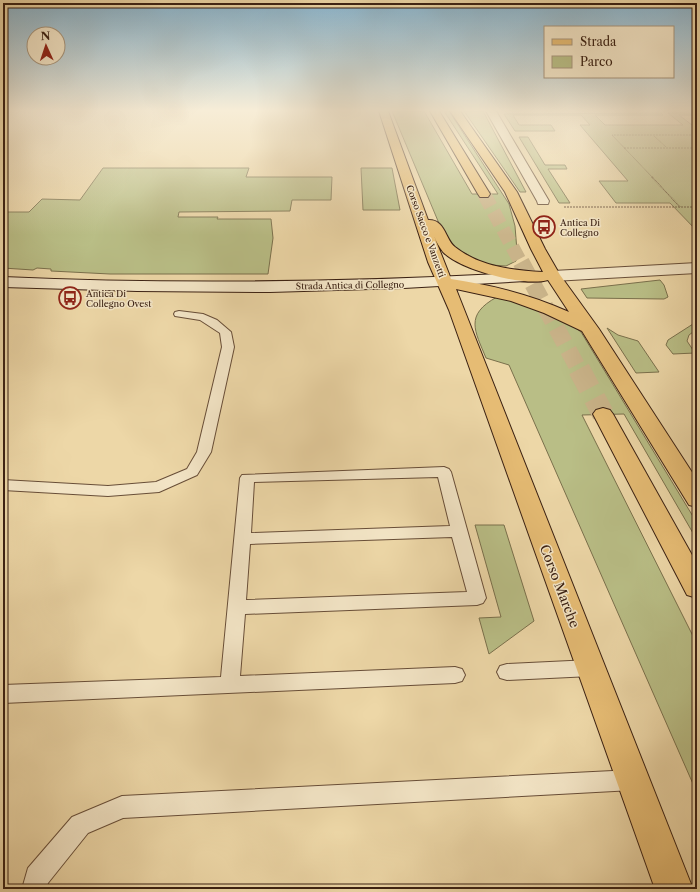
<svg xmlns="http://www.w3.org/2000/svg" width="700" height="892" font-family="'Libre Caslon Text',serif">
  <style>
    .green { fill: #b9be86; stroke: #7a704c }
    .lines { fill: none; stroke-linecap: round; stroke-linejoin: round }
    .primary-tunnel-far2 { stroke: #c9b389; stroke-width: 14; stroke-dasharray: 14 6; stroke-linecap: butt }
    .primary-tunnel-far1 { stroke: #c9b389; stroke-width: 17; stroke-dasharray: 17 8; stroke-linecap: butt }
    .primary-tunnel { stroke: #c9b389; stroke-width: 22; stroke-dasharray: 22 11; stroke-linecap: butt }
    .service-casing { stroke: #684e38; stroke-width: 2 }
    .minor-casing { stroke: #684e38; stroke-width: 2 }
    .secondary-casing { stroke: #3b2113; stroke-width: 2 }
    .primary-casing { stroke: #3b2113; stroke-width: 2 }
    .path-far2 { stroke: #3b2113; stroke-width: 1; stroke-dasharray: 0.5 1; stroke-linecap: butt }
    .path-far1 { stroke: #3b2113; stroke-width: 1.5; stroke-dasharray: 0.5 1; stroke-linecap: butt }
    .path { stroke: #3b2113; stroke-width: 2; stroke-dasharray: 1 1.5; stroke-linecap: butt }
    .service { fill: #f3e5c6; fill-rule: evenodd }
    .minor { fill: #f3e5c6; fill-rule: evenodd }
    .secondary { fill: #f3e5c6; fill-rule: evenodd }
    .primary { fill: #e6bc74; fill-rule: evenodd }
    .labels { text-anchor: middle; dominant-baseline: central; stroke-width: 3; stroke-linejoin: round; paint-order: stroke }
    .far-poi-label { font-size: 9px; fill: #3b2113; stroke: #f3e5c6; text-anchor: start }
    .far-street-label { font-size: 9px; fill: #3b2113; stroke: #f3e5c6 }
    .near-street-label { font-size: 13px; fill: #3b2113; stroke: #f3e5c6 }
  </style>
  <rect width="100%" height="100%" fill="#edd7a7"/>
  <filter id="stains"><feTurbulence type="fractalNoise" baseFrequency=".005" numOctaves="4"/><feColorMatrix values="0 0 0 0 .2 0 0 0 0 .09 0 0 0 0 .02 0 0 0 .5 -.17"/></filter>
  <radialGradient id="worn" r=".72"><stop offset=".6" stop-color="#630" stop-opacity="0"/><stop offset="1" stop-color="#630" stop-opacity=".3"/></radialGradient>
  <path class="green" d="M392 111H424L472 194H498L444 111H449L509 204 515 226 517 251 516 261 506 266 491 265 483 263 455 248 443 233Z
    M464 111H483L526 192H520Z
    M661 113 663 115H595L605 125H683L668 113H697V115H679L692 125H697V231L670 203H616L599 181H628L580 125H590L581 115H513L519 125H551L555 131H515L504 114Z
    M519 137H528L545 165H565L567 169H548L570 203H559Z
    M103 168H249L246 177H332L331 200H292L290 211 179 212 178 217H218L217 219H271L273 238 268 274H110L51 271V269L37 268 33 270 3 268V212H29L42 199 80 200Z
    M361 168H392L400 210H363Z
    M660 280 664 285 668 297 664 299 587 298 581 289Z
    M497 297 515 299 569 323 581 332 697 523V540L624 414 582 415 697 644V793L509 365 486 358C475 331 464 315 497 297Z
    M693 324 697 329 689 335 687 341 695 353 673 354 666 345 668 340Z
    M607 328 618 335 638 341 659 372 636 373Z
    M475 525H504L534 621 489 654 479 618 501 617Z"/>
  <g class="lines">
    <path class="primary-tunnel-far2" d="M484 194 521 263"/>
    <path class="primary-tunnel-far1" d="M521 262 579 370"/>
    <path class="primary-tunnel" d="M579 369 603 414"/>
    <g class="service-casing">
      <path id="service" d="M179 311 203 314 217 320 231 332 234 347 211 452 197 475 159 492 108 496 3 490V480L108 486 156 482 187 469 197 452 222 347 220 333 200 320 175 316 174 314 175 312Z
        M444 467 449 469 451 472 486 598 483 603 477 605 245 614 240 676 455 667 462 669 465 675 462 681 455 683 3 703V685L221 677 240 478 242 475ZM438 477 450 526 251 533 254 482ZM452 537 467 592 246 600 250 544Z
        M591 660 598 662 601 668 598 674 591 676 507 680 500 678 497 672 500 666 507 664Z
        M633 770 641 773 644 780 641 787 633 790 123 818 88 833 48 883 46 889H22L28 868 72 817 122 796Z"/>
    </g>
    <g class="minor-casing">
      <path id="minor" d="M486 111H496L549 201 548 204H538L537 201Z
        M697 263V273L553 281 547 279 545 276 547 273 553 271Z"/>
    </g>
    <g class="secondary-casing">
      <path id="secondary" d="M537 272 543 274 545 277 543 280 404 288 270 292 137 291 3 287V277C181 285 359 282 537 272Z"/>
    </g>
    <g class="primary-casing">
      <path id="primary" d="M379 111H388L428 220C445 219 445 239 455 247 480 267 512 270 543 272L531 249 505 192 450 111H460L517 192 545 249 560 275 599 329 697 480V507L689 505 582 331 544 313 511 301 456 289 693 889H655L449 310 428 262ZM434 236C436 241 439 247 443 252 461 270 524 287 548 280L569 312C532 295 492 285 451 279Z
        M430 111H439L490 194 488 197H480L478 194Z
        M603 408 610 410 613 414 697 564V598L687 595 593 414 596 410Z"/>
    </g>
    <path class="path-far2" d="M654 136 666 147
      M624 148H697
      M653 178 612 135H694L697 137"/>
    <path class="path-far1" d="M652 177 680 207
      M564 207H697"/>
    <path class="path" d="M697 341V343"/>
    <use href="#service" class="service"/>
    <use href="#minor" class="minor"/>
    <use href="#secondary" class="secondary"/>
    <use href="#primary" class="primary"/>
  </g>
  <linearGradient id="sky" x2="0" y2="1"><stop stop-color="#89b6d1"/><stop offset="0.47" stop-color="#f7edd7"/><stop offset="1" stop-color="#f7edd7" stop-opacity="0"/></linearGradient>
  <rect width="700" height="235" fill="url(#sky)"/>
  <defs>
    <g id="bus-ring" transform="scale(1.15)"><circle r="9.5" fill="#f3e5c6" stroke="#8f2418" stroke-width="1.5"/><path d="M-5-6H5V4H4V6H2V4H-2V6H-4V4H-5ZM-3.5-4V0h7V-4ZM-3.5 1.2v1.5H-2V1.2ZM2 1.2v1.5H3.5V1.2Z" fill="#8f2418"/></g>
  </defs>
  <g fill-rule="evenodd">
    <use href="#bus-ring" x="544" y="227"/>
    <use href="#bus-ring" x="70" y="298"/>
  </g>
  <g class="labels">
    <g class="far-poi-label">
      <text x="560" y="222">Antica Di<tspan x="560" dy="10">Collegno</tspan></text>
      <text x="86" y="293">Antica Di<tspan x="86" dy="10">Collegno Ovest</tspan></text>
    </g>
    <g class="far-street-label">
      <text transform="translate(426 231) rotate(70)">Corso Sacco e Vanzetti</text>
      <text transform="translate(350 285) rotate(-1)">Strada Antica di Collegno</text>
    </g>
    <g class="near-street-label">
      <text transform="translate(560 586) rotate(69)">Corso Marche</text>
    </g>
  </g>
  <rect width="700" height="892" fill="none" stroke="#edd7a7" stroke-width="16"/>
  <rect x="4" y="4" width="692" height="884" fill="none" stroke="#3b2113" stroke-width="2"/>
  <rect x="8" y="8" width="684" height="876" fill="none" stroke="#3b2113"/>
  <rect x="544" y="26" width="130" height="52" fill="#f3e5c6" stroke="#a9977e"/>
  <rect x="552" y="39" width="20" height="6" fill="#e6bc74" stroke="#a9977e"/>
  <text x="580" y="46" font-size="12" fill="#3b2113">Strada</text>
  <rect x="552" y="56" width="20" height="12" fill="#b9be86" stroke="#a9977e"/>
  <text x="580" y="66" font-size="12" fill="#3b2113">Parco</text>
  <g transform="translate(46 46) rotate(357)"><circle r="19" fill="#f3e5c6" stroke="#a9977e"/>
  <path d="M0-3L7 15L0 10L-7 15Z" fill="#8f2418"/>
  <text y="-6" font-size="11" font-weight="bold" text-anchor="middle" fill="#3b2113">N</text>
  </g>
  <rect width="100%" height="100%" filter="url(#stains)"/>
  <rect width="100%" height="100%" fill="url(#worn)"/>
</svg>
